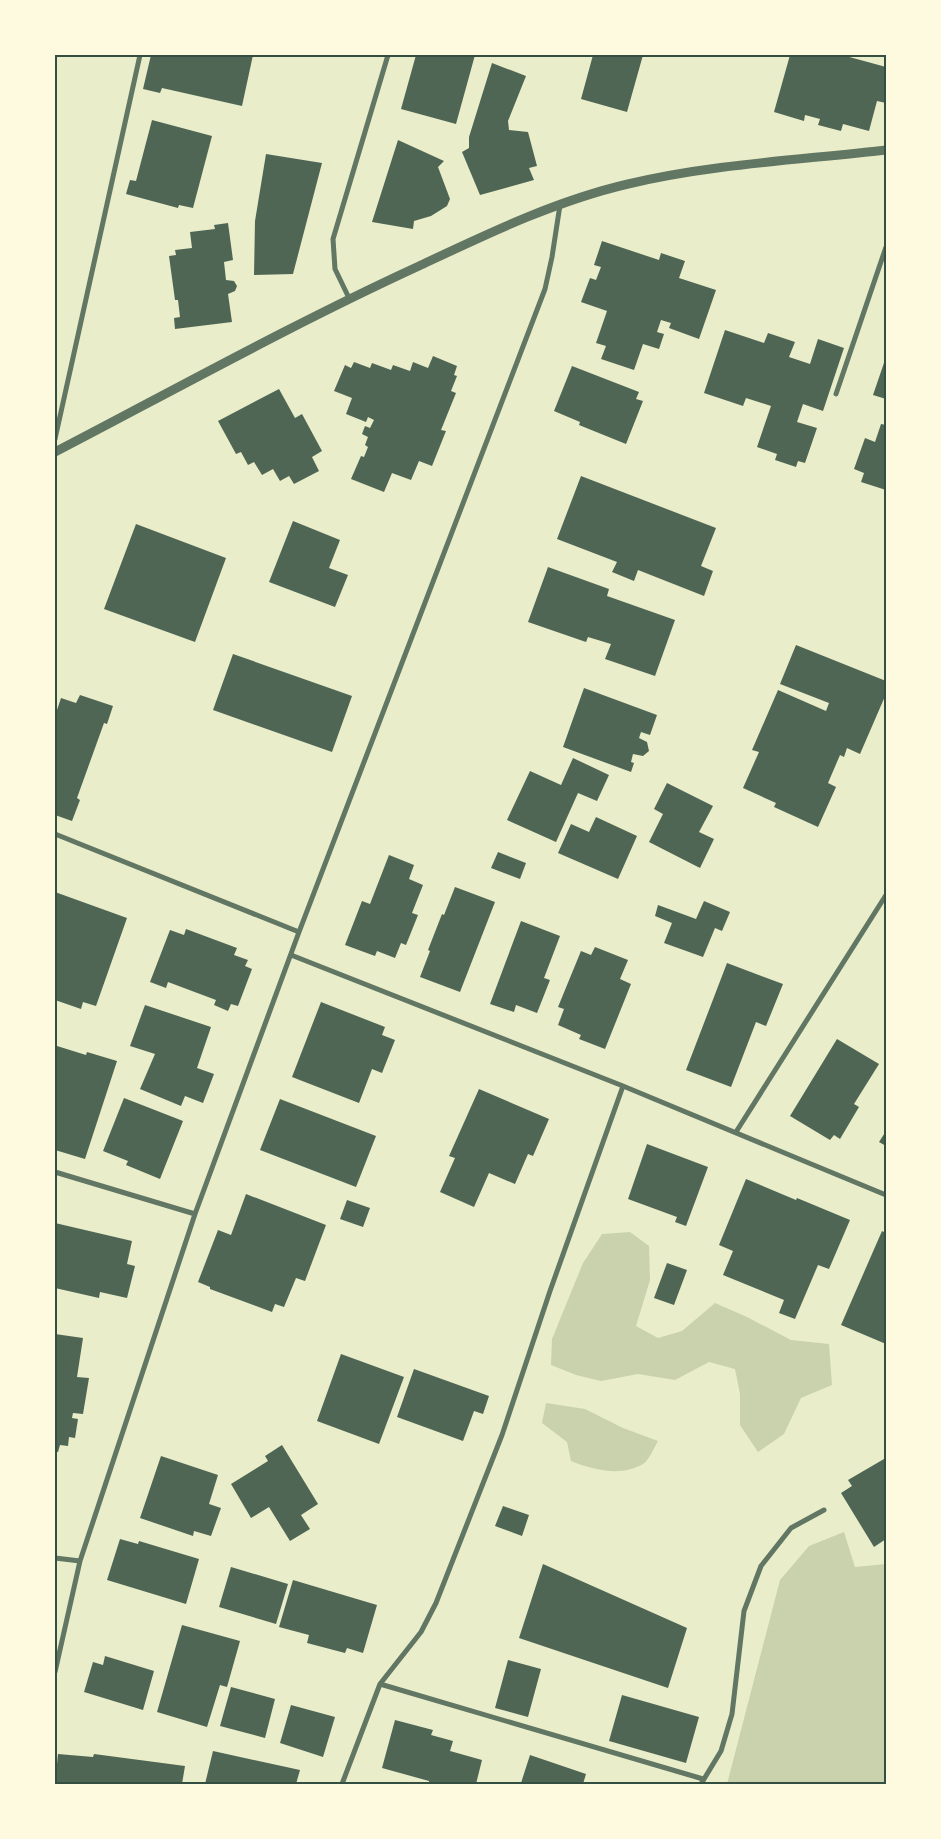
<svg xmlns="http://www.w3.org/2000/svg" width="941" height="1839" font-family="Ubuntu,sans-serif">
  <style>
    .green { fill: #cad2ad }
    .building { fill: #4f6655 }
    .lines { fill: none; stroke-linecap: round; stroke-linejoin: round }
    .minor { stroke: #617663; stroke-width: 5 }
    .tertiary { stroke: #617663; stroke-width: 9 }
    .neatline { fill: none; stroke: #344e41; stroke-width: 2 }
  </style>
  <rect width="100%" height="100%" fill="#e9edc9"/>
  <path class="green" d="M630 1232 649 1246 650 1280 636 1326 658 1338 682 1331 715 1303 747 1317 791 1340 829 1344 832 1385 801 1398 784 1434 758 1452 740 1425V1394L735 1369 709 1362 675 1380 638 1374 601 1381 576 1375 551 1365 552 1339 583 1263 602 1234Z
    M546 1403 585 1409 623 1428 658 1441C654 1448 649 1460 643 1464 621 1477 593 1470 571 1461L567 1442 542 1423Z
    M844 1532 855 1567 886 1564V1784H727L780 1580 809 1546Z"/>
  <path class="building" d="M151 55H253L242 106 162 88 160 93 143 89Z
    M416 55H475L456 124 401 109Z
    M593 55H643L627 112 581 99Z
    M790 55H842L886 67V103L877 101 869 131 843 124 841 131 818 125 820 119 805 115 804 121 774 112Z
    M492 63 526 76 508 121 509 130 528 132 537 166 529 168 534 180 480 195 462 152 469 148V137Z
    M152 120 212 136 193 208 179 205 178 208 126 194 130 180 136 181Z
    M398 140 444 161 438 167 450 199 447 206 431 216 414 221 413 229 372 222Z
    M266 154 322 163 293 274 254 275 255 221Z
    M228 223 233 260 224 262 226 280 234 281 237 286 235 291 228 294 232 322 175 329 174 318 180 317 178 300H175L169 256 176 255 175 250 192 248 190 232 215 229 214 225Z
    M602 241 659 260 661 253 685 261 679 278 716 290 699 339 669 328 671 323 661 320 657 332 664 334 659 349 643 344 634 370 601 359 606 346 596 343 607 311 581 302 590 278 596 280 601 267 594 265Z
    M725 330 764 343 768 333 795 342 789 357 810 364 818 339 844 348 823 411 803 404 797 422 817 428 805 463 798 461 796 467 775 460 777 454 757 447 771 406 746 398 743 406 704 393Z
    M433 356 457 366 454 375 457 376 451 391 456 393 441 430 446 431 432 466 419 461 411 480 392 473 384 492 351 479 361 456 364 457 368 447 365 445 368 437 362 434 365 426 370 428 374 420 368 417 366 422 346 414 352 398 334 391 345 365 351 368 354 362 370 368 372 363 391 370 393 365 410 371 413 362 428 368Z
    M886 357V399L873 395Z
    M572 366 639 392 636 399 643 401 626 444 579 425 580 422 554 411Z
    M279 389 295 418 302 414 322 451 312 457 319 471 294 484 289 476 280 481 273 469 262 475 254 462 248 465 241 452 236 454 218 421Z
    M881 424 886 425V490L861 482 864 473 854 469 865 438 875 442Z
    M581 476 716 528 701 566 713 571 704 596 638 570 634 581 612 572 617 562 557 539Z
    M293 521 340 540 329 568 348 575 335 607 269 582Z
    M136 524 226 558 195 642 104 609Z
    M548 567 609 589 607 596 675 620 655 676 605 659 611 644 588 637 586 642 528 622Z
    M796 645 886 681V694L860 754 847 748 844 757 840 755 828 783 836 787 818 827 774 807 776 803 743 788 759 752 752 750 778 690 826 711 829 703 780 684Z
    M233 654 352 696 332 752 213 710Z
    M584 688 657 715 650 735 641 732 639 738 647 742 649 751 643 756 633 754 631 762 634 763 631 772 563 747Z
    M80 695 113 706 107 724 104 723 77 798 80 800 72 821 55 815V716L61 698 76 703Z
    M573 758 609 775 597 801 578 793 556 842 507 820 530 771 561 785Z
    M667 783 713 806 699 832 714 839 700 868 649 842 663 814 654 809Z
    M596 817 637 836 618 879 558 853 571 824 589 832Z
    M498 852 526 863 520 879 491 868Z
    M389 855 414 865 409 879 423 885 412 913 418 915 406 945 401 943 395 958 377 951 375 956 345 945 362 901 370 904Z
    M455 887 495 902 460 992 420 977 430 951 428 950 442 914 444 915Z
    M55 892 127 918 96 1006 83 1002 81 1009 55 1000Z
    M704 901 730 912 722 931 715 928 703 957 664 943 672 923 655 916 658 905 696 919Z
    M521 921 560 936 544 978 550 980 537 1013 516 1005 514 1012 490 1004Z
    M186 929 237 948 234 955 248 960 245 966 252 969 238 1006 231 1004 228 1011 214 1005 216 1000 168 982 166 988 150 982 170 930 184 935Z
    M595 947 628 960 620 979 631 984 605 1049 579 1039 581 1035 558 1025 564 1009 558 1007 581 951 591 955Z
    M727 963 783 984 766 1026 756 1022 731 1087 686 1070Z
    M321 1002 385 1027 382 1035 395 1040 382 1073 372 1069 359 1103 292 1077Z
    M145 1005 211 1027 197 1068 214 1074 203 1103 185 1096 181 1106 140 1089 155 1054 130 1046Z
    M837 1039 879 1064 854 1104 859 1107 840 1139 834 1135 830 1140 790 1116Z
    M57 1046 86 1055 87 1052 117 1061 85 1159 55 1150V1052Z
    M479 1089 549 1119 533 1156 528 1154 515 1184 489 1173 474 1207 440 1192 455 1158 449 1156Z
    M124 1098 183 1121 160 1179 126 1165 128 1161 103 1151Z
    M280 1099 376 1136 356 1187 260 1150Z
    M886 1131V1146L879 1142Z
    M647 1144 708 1167 686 1226 675 1222 677 1217 628 1199Z
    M746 1179 796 1200 797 1198 850 1220 829 1269 818 1265 795 1319 779 1313 784 1300 723 1275 733 1251 719 1245Z
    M246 1194 326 1225 305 1281 296 1278 284 1307 275 1304 272 1312 210 1289V1287L198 1282 218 1230 231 1235Z
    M347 1200 370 1208 363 1227 340 1219Z
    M55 1223 132 1241 127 1264 135 1266 127 1298 100 1292 99 1298 55 1288Z
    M882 1231 886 1233V1344L841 1325Z
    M667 1263 687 1270 674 1305 654 1298Z
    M55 1334 83 1338 77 1377 89 1378 83 1414 73 1413 72 1418 78 1419 75 1438 69 1437 68 1446 60 1445 58 1452H55Z
    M341 1354 404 1377 379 1444 317 1421Z
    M414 1369 489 1396 483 1414 474 1411 463 1441 397 1417Z
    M282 1445 318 1504 301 1515 310 1529 290 1541 269 1507 251 1518 231 1484 268 1461 265 1456Z
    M161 1456 218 1475 209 1504 221 1508 211 1536 194 1531 193 1536 140 1518Z
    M884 1459 886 1462V1539L874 1547 841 1493 852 1486 848 1480Z
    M503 1506 529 1515 522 1536 495 1526Z
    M120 1539 138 1544 139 1541 199 1559 186 1604 107 1580Z
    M543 1564 687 1628 668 1688 519 1638Z
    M231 1567 288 1584 276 1624 219 1607Z
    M293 1580 377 1605 363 1653 347 1648 345 1653 307 1643 309 1635 279 1627Z
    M182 1625 240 1641 227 1687 220 1685 207 1727 157 1712Z
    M105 1656 154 1671 143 1710 84 1692 93 1662 103 1665Z
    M508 1660 541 1669 528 1717 495 1708Z
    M231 1687 275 1699 265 1738 220 1726Z
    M622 1695 699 1717 686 1763 609 1741Z
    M291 1705 335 1717 323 1757 280 1743Z
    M395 1720 433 1730 431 1735 453 1741 450 1751 482 1760 476 1784H429V1781L382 1768Z
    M213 1751 300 1770 296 1784H205Z
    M58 1754 93 1757 94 1754 185 1766 182 1784H55Z
    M530 1755 586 1774 583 1784H525L521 1783Z"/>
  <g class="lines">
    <path class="minor" d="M349 298 335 269 333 239 388 55
      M836 394 886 247
      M55 439 140 55
      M55 834 299 932
      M291 955 623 1086 886 1195
      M736 1132 886 895
      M55 1172 195 1214
      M55 1558 80 1561
      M55 1672 80 1561 195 1214 299 932 545 289 552 257 560 205
      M380 1684 703 1779
      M342 1784 380 1684 421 1632 436 1603 502 1435 550 1291 623 1086
      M701 1784 721 1751 732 1714 744 1611 761 1566 791 1528 824 1510"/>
    <path class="tertiary" d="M55 452C176 389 295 323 419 266 487 234 555 201 628 184 712 164 800 160 886 150"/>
  </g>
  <rect width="941" height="1839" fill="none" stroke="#fefae0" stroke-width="112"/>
  <rect x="56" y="56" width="829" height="1727" class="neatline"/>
</svg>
